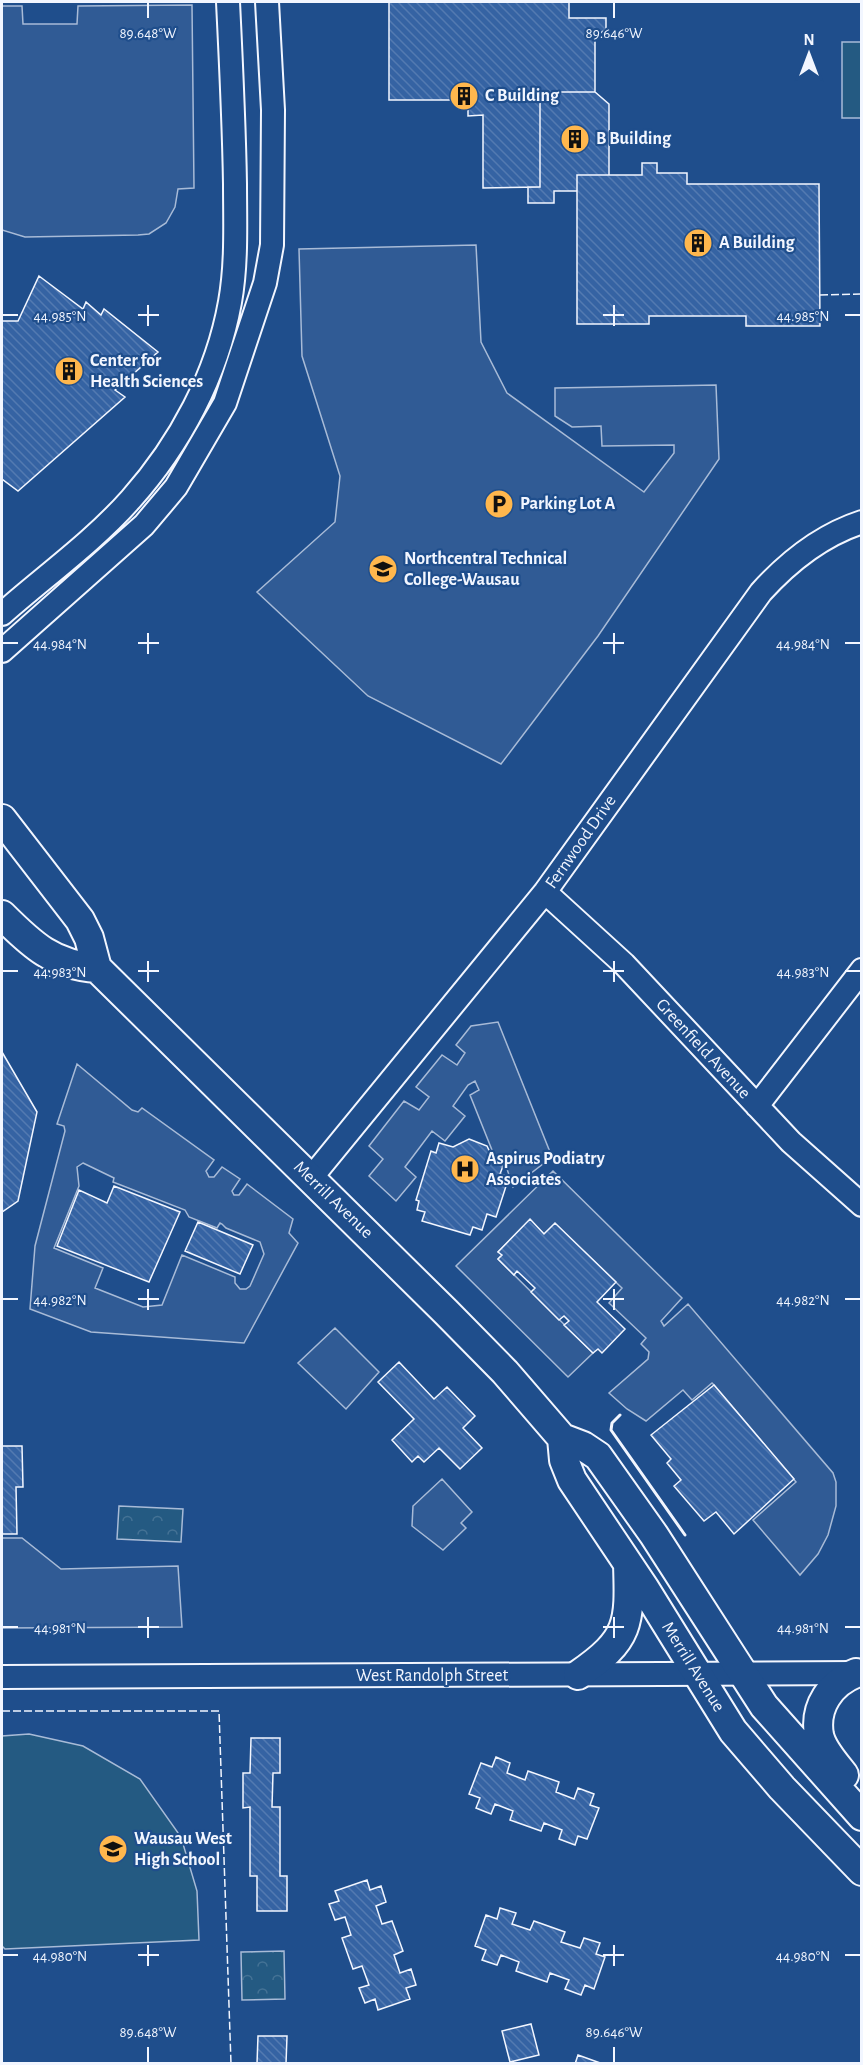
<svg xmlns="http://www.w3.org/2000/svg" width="863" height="2065" font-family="'Alegreya Sans',sans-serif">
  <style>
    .forest { fill: url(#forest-crowns); stroke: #a8bbd7; stroke-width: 1.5 }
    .pitch { fill: #245a82; stroke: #a8bbd7; stroke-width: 1.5 }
    .parking { fill: #305b95; stroke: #a8bbd7; stroke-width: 1.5; fill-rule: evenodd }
    .building { fill: url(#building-back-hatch); stroke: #f2f6ff; stroke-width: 1.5 }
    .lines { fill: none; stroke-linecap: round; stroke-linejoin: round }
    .minor-casing { stroke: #f2f6ff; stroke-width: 26 }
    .major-casing { stroke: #f2f6ff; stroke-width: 32 }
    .minor { stroke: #1f4e8c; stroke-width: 22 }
    .major { stroke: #1f4e8c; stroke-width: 28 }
    .fence { stroke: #f2f6ff; stroke-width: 1.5; stroke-dasharray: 8 3; stroke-linecap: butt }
    .wall { stroke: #f2f6ff; stroke-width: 3 }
    .ticks { fill: none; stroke: #f2f6ff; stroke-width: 2 }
    .labels { text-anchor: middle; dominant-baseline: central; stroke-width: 4.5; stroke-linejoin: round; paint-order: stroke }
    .poi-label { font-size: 18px; font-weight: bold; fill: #f2f6ff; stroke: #1f4e8c; text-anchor: start }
    .street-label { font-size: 18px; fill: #f2f6ff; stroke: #1f4e8c }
    .ticks-label { font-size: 15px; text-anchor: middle; fill: #f2f6ff; stroke: #1f4e8c; stroke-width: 4.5; stroke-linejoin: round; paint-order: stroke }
  </style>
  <defs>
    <pattern id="forest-crowns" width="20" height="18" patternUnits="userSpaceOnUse" patternTransform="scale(1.5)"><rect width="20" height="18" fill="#245a82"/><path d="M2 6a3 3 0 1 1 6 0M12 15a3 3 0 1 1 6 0" fill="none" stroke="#447295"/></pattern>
    <pattern id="building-back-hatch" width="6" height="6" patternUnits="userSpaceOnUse" patternTransform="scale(1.5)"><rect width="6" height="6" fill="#3563a3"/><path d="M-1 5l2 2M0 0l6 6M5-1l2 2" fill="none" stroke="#537ab1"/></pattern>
  </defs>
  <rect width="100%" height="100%" fill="#1f4e8c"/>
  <path class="forest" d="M119 1506 183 1509 181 1542 117 1539Z
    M284 1951 285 1999 242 2000 241 1952Z"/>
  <path class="pitch" d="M842 42H861V118H842Z
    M29 1734 83 1746 140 1779 181 1837 197 1891 199 1940 5 1949 2 1946V1736Z"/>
  <path class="parking" d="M192 5 194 188 178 189 175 207 166 223 149 234 138 235 25 237 2 230V6H22L23 24H77L78 6Z
    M476 245 481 342 507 393 644 492 674 453V445L602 446 601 426 572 427 555 416V388L716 385 719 459 598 636 501 764 368 696 257 592 335 522 340 476 302 356 299 249Z
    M498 1022 552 1157 513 1187 504 1160H496L470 1095 479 1090 475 1081 468 1085 453 1106 465 1116 445 1141 432 1131 405 1167 416 1177 396 1201 369 1176 383 1159 369 1146 404 1101 419 1110 429 1097 416 1087 442 1055 457 1065 465 1053 456 1045 471 1026Z
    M77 1064 132 1110 138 1112 142 1108 214 1160 206 1171 209 1177H214L222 1167 240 1179 232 1191 234 1195H239L247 1184 293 1219 289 1233 298 1243 244 1343 91 1332 30 1309 35 1246 65 1131 64 1126 57 1124ZM83 1163 114 1178 113 1182 185 1210 189 1217 217 1228 220 1223 222 1224 226 1228 260 1242 264 1254 250 1286 246 1289H240L235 1283V1277L182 1255 162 1305 143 1307 95 1288 103 1268 54 1248 79 1186 77 1167Z
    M553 1171 682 1298 661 1321 664 1326 688 1304 833 1473 836 1482V1506L828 1535 818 1554 800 1575 753 1520 796 1482 714 1385 712 1383 692 1400 683 1390 646 1421 627 1409 609 1393 648 1359 649 1352 641 1344 646 1338 609 1303 622 1288 555 1224 544 1234 530 1220 498 1252 502 1255 498 1259 593 1353 568 1377 456 1266Z
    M335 1328 379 1372 346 1409 298 1363Z
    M442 1479 472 1512 461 1523 466 1528 443 1550 412 1526 413 1506Z
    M2 1538H22L61 1569 178 1566 182 1627 2 1628Z"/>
  <path class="building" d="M389 2H569V18H606V29L595 37V92H540V187L483 188V115L468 116V100H389Z
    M540 92H595L609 104V175H577V191H554V203H528V187H540Z
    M642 163H657V173H687V184H819L820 326H746V316H649V324H577V175H642Z
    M39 276 83 309 86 302 101 315 104 309 158 352 115 390 125 397 18 491 2 479V321H18Z
    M2 1052 37 1112 18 1201 2 1212Z
    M469 1139 487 1146 495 1163 503 1166 500 1174 509 1177 496 1217 487 1214 482 1230 473 1227 470 1235 422 1221 425 1212 417 1210 419 1201 416 1200 431 1151 436 1153 439 1143 453 1147Z
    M114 1186 180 1212 149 1282 57 1246 79 1190 107 1203Z
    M530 1219 544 1234 555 1223 616 1282 597 1302 625 1329 602 1353 598 1349 593 1353 564 1325 569 1321 564 1316 559 1320 531 1292 535 1288 517 1271 514 1275 498 1259 502 1255 498 1252Z
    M198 1222 253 1245 240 1274 185 1251Z
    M399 1362 434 1399 447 1387 475 1416 463 1428 482 1448 460 1469 439 1448 424 1462 418 1456 412 1462 392 1440 414 1419 378 1382Z
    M714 1385 794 1479 734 1534 716 1512 704 1521 674 1486 681 1480 667 1463 671 1459 651 1435Z
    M2 1446H22L23 1487H16L17 1534H2Z
    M251 1738H280V1773H273L272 1807H280V1876H287V1911H257V1876H250V1807L243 1808V1773H250Z
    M496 1757 510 1763 507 1773 525 1780 528 1771 559 1782 556 1792 574 1799 578 1788 594 1794 590 1805 599 1808 587 1839 578 1836 575 1845 559 1839 562 1830 544 1823 541 1831 510 1820 513 1811 495 1804 491 1814 476 1808 480 1798 469 1794 481 1763 492 1767Z
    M367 1880 370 1890 381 1886 386 1902 376 1906 382 1924 392 1921 403 1951 394 1955 400 1973 411 1969 416 1985 406 1988 410 1999 378 2010 375 1999 365 2003 359 1988 369 1985 362 1966 353 1969 342 1938 351 1935 345 1917 335 1920 329 1904 339 1901 335 1891Z
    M500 1908 516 1913 512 1924 530 1930 534 1921 565 1932 561 1942 580 1948 584 1938 600 1943 596 1954 605 1957 594 1989 585 1985 581 1995 565 1989 569 1980 550 1973 547 1982 516 1971 519 1962 501 1955 497 1965 482 1960 486 1950 475 1946 486 1915 497 1919Z
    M531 2024 539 2055 510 2062 502 2031Z
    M258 2036H287L286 2064H257Z
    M578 2055 603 2064H575Z"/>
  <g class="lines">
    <g class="minor-casing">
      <path id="minor" d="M2 614C45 576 93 542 131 499 180 444 217 375 230 302 237 263 235 222 235 184 234 123 231 62 228 2
        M2 651 144 525 176 487 225 403 265 283 272 245 273 110 267 2
        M545 892 624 964 791 1142 862 1205
        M757 1106 862 970
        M311 1178 545 892 761 592C789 561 822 535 862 522
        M2 1677 857 1673"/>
    </g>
    <g class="major-casing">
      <path id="major" d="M2 819 80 920 89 938 97 968 446 1312 505 1372 562 1438 583 1446 598 1456 654 1535 764 1706 862 1816
        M2 915C32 945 53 965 97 968
        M562 1438 564 1460 572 1480 645 1589 733 1731 782 1788 862 1871
        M578 1675C630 1639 630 1624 628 1564
        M844 1775C835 1763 822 1750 819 1735 814 1706 831 1683 856 1673"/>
    </g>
    <use href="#minor" class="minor"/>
    <use href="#major" class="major"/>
    <path class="fence" d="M820 295 862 294
      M2 1711H219L231 2064"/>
    <path class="wall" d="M620 1415 612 1423 611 1430 685 1535"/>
  </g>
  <path class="ticks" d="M148 3V18M614 3V18M148 305V326M614 305V326M3 315H18M138 315H159M603 315H624M845 315H860M148 633V654M614 633V654M3 643H18M138 643H159M603 643H624M845 643H860M148 961V982M614 961V982M3 971H18M138 971H159M603 971H624M845 971H860M148 1289V1310M614 1289V1310M3 1299H18M138 1299H159M603 1299H624M845 1299H860M148 1617V1638M614 1617V1638M3 1627H18M138 1627H159M603 1627H624M845 1627H860M148 1945V1966M614 1945V1966M3 1955H18M138 1955H159M603 1955H624M845 1955H860M148 2047V2062M614 2047V2062"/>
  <defs>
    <g id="building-disc" transform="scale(1.5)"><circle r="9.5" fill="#ffb74d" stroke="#1f4e8c"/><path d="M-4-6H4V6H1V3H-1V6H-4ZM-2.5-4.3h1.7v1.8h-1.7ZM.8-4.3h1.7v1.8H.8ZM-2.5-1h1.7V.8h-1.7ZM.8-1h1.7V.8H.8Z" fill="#111"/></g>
    <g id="parking-disc" transform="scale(1.5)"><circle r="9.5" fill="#ffb74d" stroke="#1f4e8c"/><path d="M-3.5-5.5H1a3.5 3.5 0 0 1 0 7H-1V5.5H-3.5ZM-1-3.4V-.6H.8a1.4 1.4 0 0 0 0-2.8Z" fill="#111"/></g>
    <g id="university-disc" transform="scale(1.5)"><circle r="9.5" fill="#ffb74d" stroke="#1f4e8c"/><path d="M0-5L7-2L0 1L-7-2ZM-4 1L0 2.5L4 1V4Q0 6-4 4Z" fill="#111"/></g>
    <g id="hospital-disc" transform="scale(1.5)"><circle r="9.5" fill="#ffb74d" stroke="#1f4e8c"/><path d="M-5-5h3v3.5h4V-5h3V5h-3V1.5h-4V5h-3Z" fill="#111"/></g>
    <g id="school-disc" transform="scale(1.5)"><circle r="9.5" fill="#ffb74d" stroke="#1f4e8c"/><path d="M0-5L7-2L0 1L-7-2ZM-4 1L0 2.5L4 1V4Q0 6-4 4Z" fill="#111"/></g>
  </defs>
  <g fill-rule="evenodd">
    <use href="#building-disc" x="464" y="96"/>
    <use href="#building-disc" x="575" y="139"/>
    <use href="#building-disc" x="698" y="243"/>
    <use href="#building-disc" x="69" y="371"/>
    <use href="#parking-disc" x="499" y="504"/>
    <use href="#university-disc" x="383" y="569"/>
    <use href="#hospital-disc" x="465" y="1169"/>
    <use href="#school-disc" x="113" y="1849"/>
  </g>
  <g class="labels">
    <g class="poi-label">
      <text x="485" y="96">C Building</text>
      <text x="596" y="139">B Building</text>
      <text x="719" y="243">A Building</text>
      <text x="90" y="361">Center for<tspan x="90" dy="21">Health Sciences</tspan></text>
      <text x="520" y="504">Parking Lot A</text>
      <text x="404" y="559">Northcentral Technical<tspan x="404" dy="21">College-Wausau</tspan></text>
      <text x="486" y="1159">Aspirus Podiatry<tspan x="486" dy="21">Associates</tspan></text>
      <text x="134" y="1839">Wausau West<tspan x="134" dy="21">High School</tspan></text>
    </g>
    <g class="street-label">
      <text transform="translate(581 842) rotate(-55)">Fernwood Drive</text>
      <text transform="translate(703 1049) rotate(47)">Greenfield Avenue</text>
      <text transform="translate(333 1200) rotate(44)">Merrill Avenue</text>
      <text transform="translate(693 1667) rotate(58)">Merrill Avenue</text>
      <text x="432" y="1676">West Randolph Street</text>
    </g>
  </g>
  <g class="ticks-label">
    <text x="148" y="38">89.648°W</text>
    <text x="614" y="38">89.646°W</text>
    <text x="60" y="321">44.985°N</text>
    <text x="803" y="321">44.985°N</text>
    <text x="60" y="649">44.984°N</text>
    <text x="803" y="649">44.984°N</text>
    <text x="60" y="977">44.983°N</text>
    <text x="803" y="977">44.983°N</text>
    <text x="60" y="1305">44.982°N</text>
    <text x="803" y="1305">44.982°N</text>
    <text x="60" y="1633">44.981°N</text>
    <text x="803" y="1633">44.981°N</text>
    <text x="60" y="1961">44.980°N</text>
    <text x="803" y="1961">44.980°N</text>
    <text x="148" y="2037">89.648°W</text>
    <text x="614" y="2037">89.646°W</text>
  </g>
  <rect width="863" height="2065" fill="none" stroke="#f2f6ff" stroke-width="6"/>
  <g transform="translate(809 54)" stroke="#1f4e8c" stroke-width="4.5" paint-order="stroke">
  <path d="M0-4.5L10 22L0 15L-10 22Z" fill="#f2f6ff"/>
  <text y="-9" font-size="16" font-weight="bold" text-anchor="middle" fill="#f2f6ff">N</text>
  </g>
</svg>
